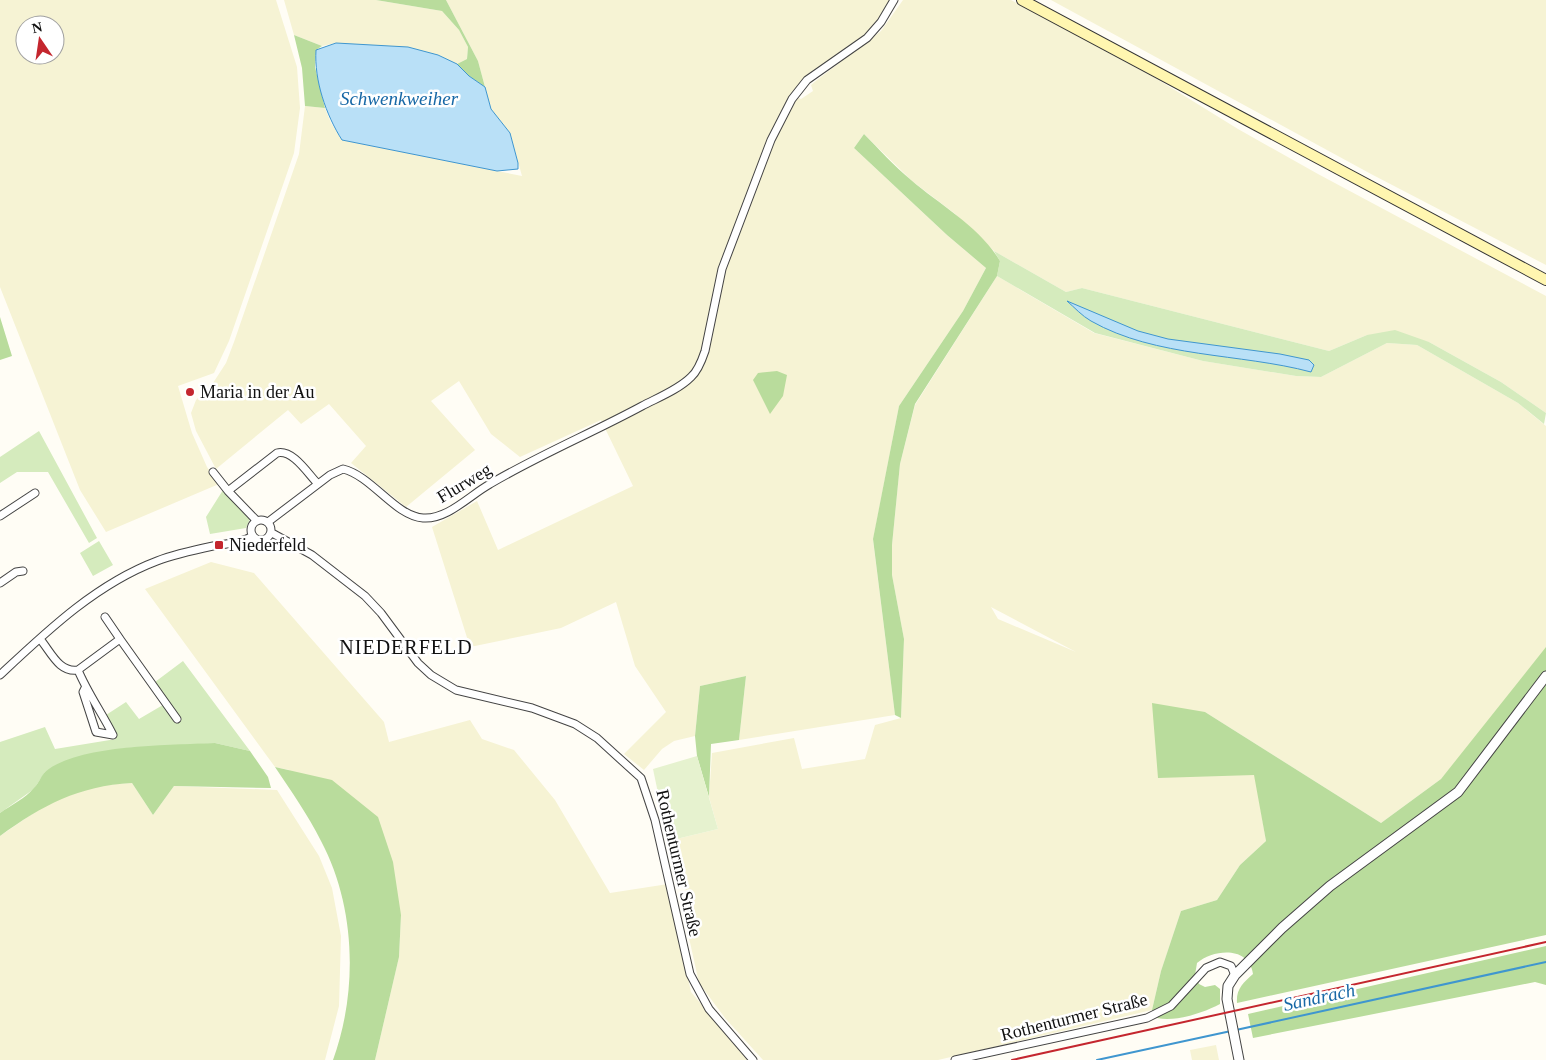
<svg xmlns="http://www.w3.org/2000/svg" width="1546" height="1060" font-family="Georgia,serif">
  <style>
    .farmland { fill: #f6f3d4; fill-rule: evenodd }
    .green { fill: #d5ebbd }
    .forest { fill: #b9dc9c }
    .pitch { fill: #e6f2cf }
    .water { fill: #b9e0f7; stroke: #3f96cf }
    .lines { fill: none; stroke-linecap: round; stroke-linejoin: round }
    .stream { stroke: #3f96cf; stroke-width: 2 }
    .minor-casing { stroke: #444; stroke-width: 9 }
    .tertiary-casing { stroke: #444; stroke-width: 11 }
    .secondary-casing { stroke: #333; stroke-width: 12 }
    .minor { stroke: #fff; stroke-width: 7 }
    .tertiary { stroke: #fff; stroke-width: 9 }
    .secondary { stroke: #fff6b0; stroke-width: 10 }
    .rail { stroke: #c4262e; stroke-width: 2 }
    .poi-dot { fill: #c4262e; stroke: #fff; stroke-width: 2 }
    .labels { text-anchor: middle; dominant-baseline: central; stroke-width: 5; stroke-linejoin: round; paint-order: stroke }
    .poi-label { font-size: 18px; fill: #111; stroke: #fff; text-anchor: start }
    .street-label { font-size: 18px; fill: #111; stroke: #fff }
    .water-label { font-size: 19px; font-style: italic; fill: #1768a6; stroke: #fff }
    .quarter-label { font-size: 20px; letter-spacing: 1px; fill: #111; stroke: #fff }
  </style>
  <rect width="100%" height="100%" fill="#fffdf5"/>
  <path class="farmland" d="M0 0H276L297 67 300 108 294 153 229 341 214 373 178 386 192 433 207 467 219 484 106 532 80 490 0 287ZM25 25H55V55H25Z
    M284 0H376L442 11 459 30 468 47 467 59 457 64 438 55 336 43 322 46 294 35Z
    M446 0H891L876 23 863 36 811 73 791 94 801 99 813 91 811 85 817 80 881 31 903 0H1011L1157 79 1238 129 1318 174 1546 296V413L1501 382 1429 342 1367 335 1329 351 1082 288 1066 292 994 251 954 213 912 181 864 134 854 148 947 235 986 268 963 311 899 406 873 540 895 715 739 740 746 676 700 686 695 736 674 741 662 749 644 770 624 754 666 712 635 666 616 602 561 628 470 647 432 527 477 501 498 550 633 486 601 420 520 457 491 434 459 381 431 401 475 450 406 507 351 463 366 446 329 404 301 424 288 410 216 469 196 431 191 413 196 400 213 383 226 363 234 342 299 154 305 106 325 108 331 123 342 140 522 176 510 133 491 109 478 61Z
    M1051 0H1546V265L1371 174Z
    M997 276 1094 333 1203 361 1296 376 1321 377 1387 343 1417 345 1518 403 1546 426V657L1441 779 1381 823 1205 712 1255 775 1266 841 1240 865 1217 900 1181 911 1161 971 1152 1010 938 1060H763L725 1018 699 983 682 906 687 896 685 887 674 871 668 841 718 829 709 797 712 753 794 738 802 769 865 759 875 725 901 718 904 639 892 575V545L900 464 915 405ZM991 607 1076 652 998 619Z
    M211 562 254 573 384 722 389 742 470 720 482 739 514 750 555 800 610 893 668 884 691 992 749 1060H375L399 957 401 915 289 770 275 767 145 589Z
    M132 783 153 815 174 786 277 790 319 856 332 888 341 936 339 1006 325 1060H0V836L45 805 71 794 101 785Z
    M1216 1045 1219 1060H1192L1190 1050Z"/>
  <path class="green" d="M994 251 1066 292 1082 288 1329 351 1367 335 1395 330 1429 342 1501 382 1546 413 1544 424 1518 403 1417 345 1387 343 1321 377 1296 376 1203 361 1095 333 997 276 1000 261Z
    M39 431 97 538 89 543 48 472H17L0 483V457Z
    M223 490 250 519 246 528 210 534 206 517Z
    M99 541 113 565 93 576 80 553Z
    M183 661 250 751 215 743 127 748 92 754 64 762 45 772 34 789 0 813V742L45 727 55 749 116 739 106 715 126 702 139 719 168 702 155 682Z"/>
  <path class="forest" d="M376 0H446L478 61 485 87 469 76 457 64 467 59 468 47 459 30 442 11Z
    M294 35 322 46 316 50 315 67 325 108 305 106 302 68Z
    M864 134C879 149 894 166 911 180 940 205 980 227 1000 261L997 276 915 404 900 464 892 545V575L904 639 901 718 895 715 873 539 899 406 963 311 986 268 947 235 854 148Z
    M0 317 12 356 0 360Z
    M777 371 787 375 783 396 770 414 753 380 758 373Z
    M1546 647V935L1237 1003C1236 989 1243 983 1253 974 1249 946 1214 949 1197 963L1195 975 1199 984 1205 987 1215 985 1220 989V1004C1203 1013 1176 1022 1157 1018L1152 1010 1161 971 1181 911 1217 900 1240 865 1266 841 1254 775 1158 778 1152 703 1205 712 1381 823 1441 779Z
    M746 676 739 740 711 744 709 797 697 756 695 736 700 686Z
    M215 743 250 751 268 777 271 788 174 786 153 815 132 783C78 786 43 805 0 836V813C11 805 26 798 34 788 39 783 41 776 45 772 77 744 174 745 215 743Z
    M275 767 332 780 378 817 393 862 401 915 399 957 375 1060H333C358 991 356 907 321 841 308 815 291 791 275 767Z
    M1546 946V985L1535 982 1253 1038 1248 1014Z"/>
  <path class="pitch" d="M697 756 718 829 668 841 653 769Z"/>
  <path class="water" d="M336 43 408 47 438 55 457 64 469 76 485 87 491 109 510 133 518 163V169L497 171 342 140C326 115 314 80 316 50Z
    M1067 301 1138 331 1168 339 1280 354 1309 360 1314 365 1311 372C1240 353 1156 358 1091 321 1082 316 1074 307 1067 301Z"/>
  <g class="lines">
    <path class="stream" d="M1236 1030 1546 962
      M1097 1060 1231 1031"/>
    <g class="minor-casing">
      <path id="minor" d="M213 472 228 491
        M0 516 35 493
        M251 530a10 10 0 1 1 20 0a10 10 0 1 1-20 0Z
        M257 521 228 491 277 453C293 449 308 474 318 484
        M268 522 330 475 343 469C372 476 395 516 423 518 447 520 470 495 490 484 539 455 592 433 642 406 657 398 678 390 691 377 698 371 702 360 705 351L722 269 771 140 792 99 807 80 867 38 881 22 894 0
        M272 533 312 555 365 596 381 613 418 663 431 675 456 690 532 708 575 724 597 738 641 778 655 820 690 974 709 1009 753 1060
        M0 583 16 572 23 571
        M105 617 120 639
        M40 639C51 652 59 673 78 670L120 639 177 719
        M78 670C87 692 102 713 113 735L96 732 83 692 85 688
        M0 675C47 631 96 584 157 561 175 554 194 550 213 546 226 544 241 543 253 536
        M955 1060 1147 1018 1171 1006 1206 968 1220 962 1231 966 1235 975"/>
    </g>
    <g class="tertiary-casing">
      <path id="tertiary" d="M1239 1060 1227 999 1228 986 1235 975 1282 928 1330 886 1458 792 1546 676"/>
    </g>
    <g class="secondary-casing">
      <path id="secondary" d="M1022 0 1546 280"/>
    </g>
    <use href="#minor" class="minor"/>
    <use href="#tertiary" class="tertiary"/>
    <use href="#secondary" class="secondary"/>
    <path class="rail" d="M1012 1060 1546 942"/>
  </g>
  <g class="poi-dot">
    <circle cx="190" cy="392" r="5"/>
    <rect x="214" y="540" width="10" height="10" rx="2.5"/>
  </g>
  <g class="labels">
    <g class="poi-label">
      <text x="200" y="392">Maria in der Au</text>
      <text x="229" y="545">Niederfeld</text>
    </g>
    <g class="street-label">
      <text transform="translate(464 483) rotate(-31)">Flurweg</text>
      <text transform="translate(679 863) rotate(77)">Rothenturmer Straße</text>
      <text transform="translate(1074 1017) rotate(-14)">Rothenturmer Straße</text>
    </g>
    <g class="water-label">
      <text x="399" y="98">Schwenkweiher</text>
      <text transform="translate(1319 997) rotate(-12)">Sandrach</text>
    </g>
    <g class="quarter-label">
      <text x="406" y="647">NIEDERFELD</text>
    </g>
  </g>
  <g transform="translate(40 40) rotate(347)"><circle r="24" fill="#ffffff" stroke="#a0a0a0"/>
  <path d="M0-4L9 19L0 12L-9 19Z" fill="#c4262e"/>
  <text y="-8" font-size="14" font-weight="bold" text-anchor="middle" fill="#111111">N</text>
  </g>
</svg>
